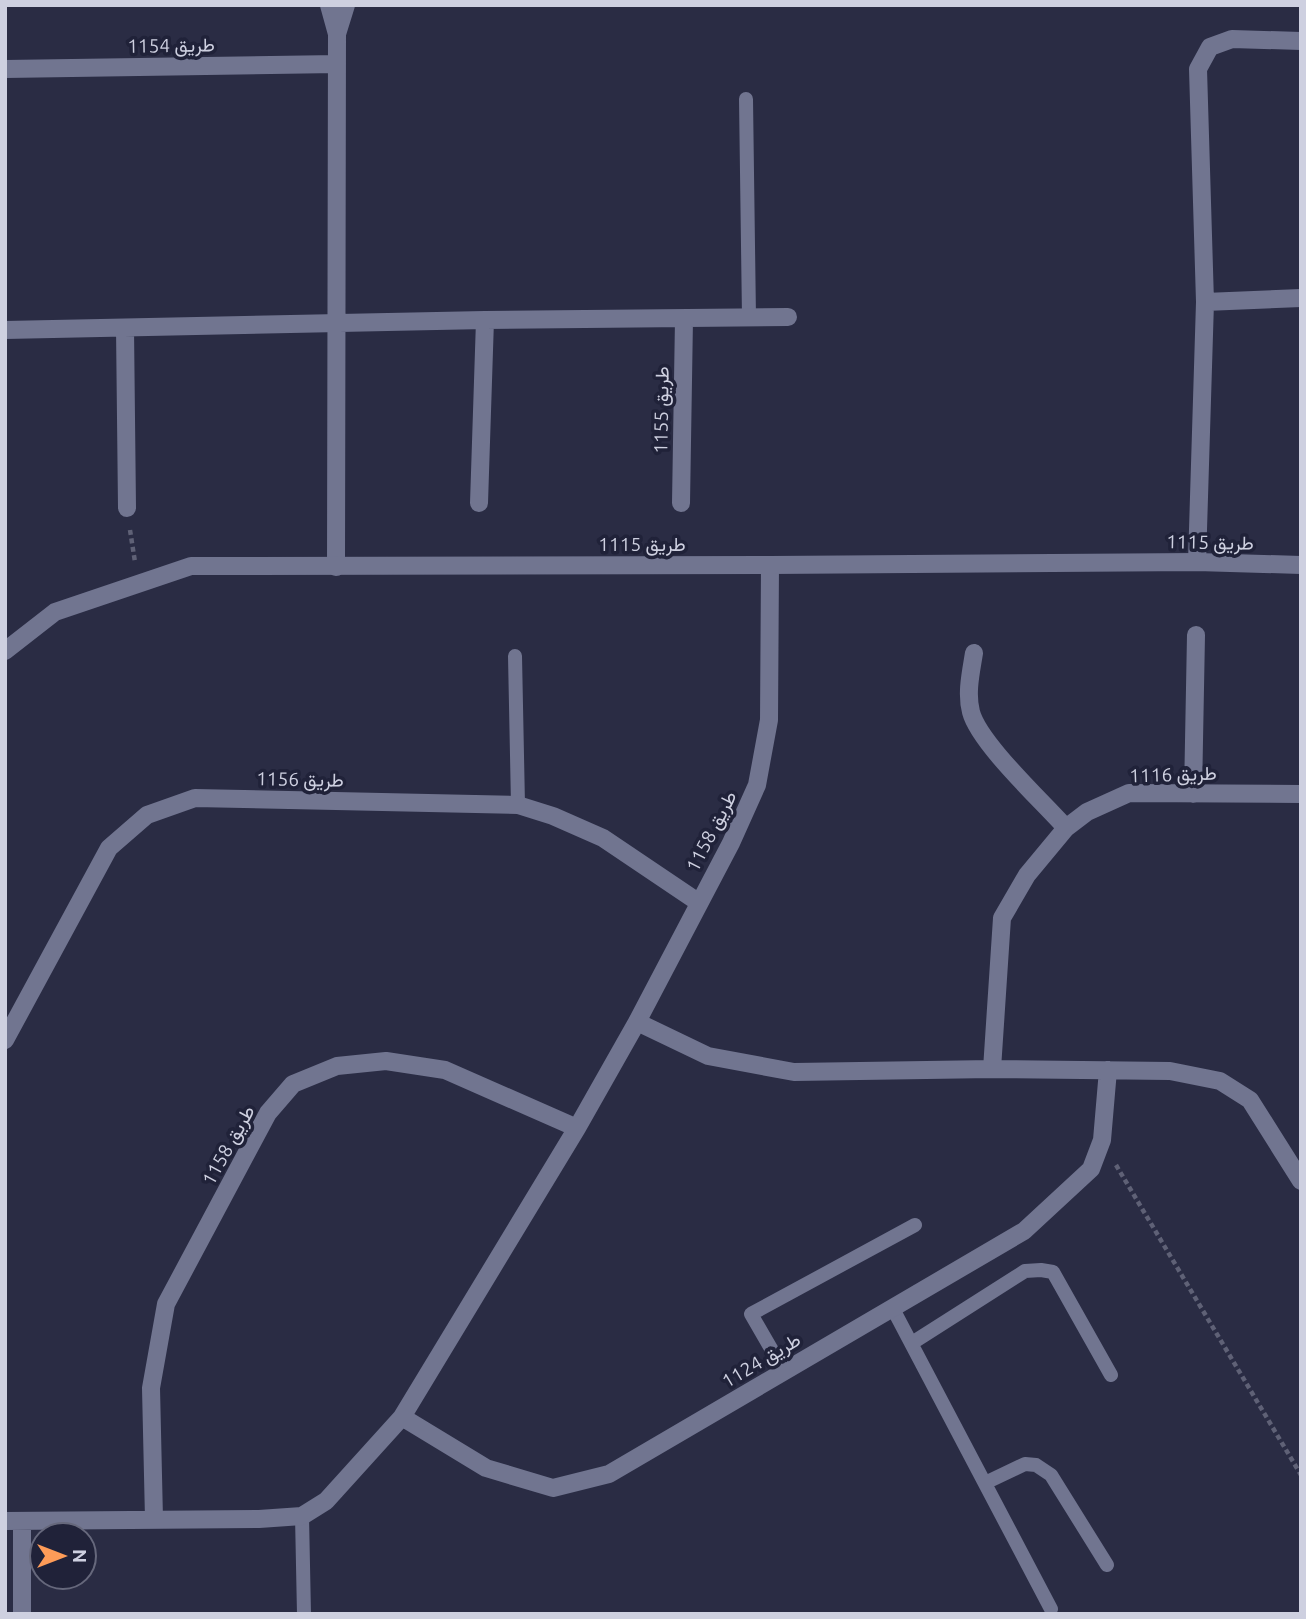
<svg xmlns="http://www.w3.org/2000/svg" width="1306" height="1619" font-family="Ubuntu,Vazirmatn,sans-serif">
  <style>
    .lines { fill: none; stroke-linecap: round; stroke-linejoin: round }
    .path { stroke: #5f6176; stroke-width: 4.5; stroke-dasharray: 5 3.5; stroke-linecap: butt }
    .service { stroke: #717590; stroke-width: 14 }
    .minor { stroke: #717590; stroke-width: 18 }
    .tertiary { stroke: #717590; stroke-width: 18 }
    .labels { text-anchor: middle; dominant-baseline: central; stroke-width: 7; stroke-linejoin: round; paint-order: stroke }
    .street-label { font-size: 19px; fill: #ced0e0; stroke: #202239 }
  </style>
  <rect width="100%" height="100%" fill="#2a2c44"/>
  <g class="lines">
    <path class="path" d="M130 530 135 562
      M1116 1165 1301 1475"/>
    <path class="service" d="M746 99 749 318
      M515 656 518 805
      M892 1307 1051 1609
      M912 1343 1025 1271 1041 1270 1053 1272 1111 1375
      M784 1371 751 1314 915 1225
      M985 1483 1025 1464 1036 1465 1051 1475 1107 1565
      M302 1516 304 1614"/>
    <path class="minor" d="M329 5 337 34
      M5 69 337 64
      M1205 302 1301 298
      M125 328 127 508
      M5 330 485 320 788 317
      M479 503 485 320
      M681 503 684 319
      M1197 562 1205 302 1198 69 1210 47 1232 39 1301 41
      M336 567 337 34 346 5
      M974 653C971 672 966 693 971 712 979 743 1043 802 1066 828
      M1193 794 1196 635
      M637 1022 708 1056 794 1072 992 1069 1170 1071 1220 1081 1250 1100 1301 1181
      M5 1040 109 848 147 815 195 798 518 805 553 816 603 838 698 902
      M992 1069 1002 918 1027 875 1066 828 1087 812 1129 793 1301 794
      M402 1417 486 1468 553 1488 609 1474 1024 1231 1091 1169 1102 1140 1108 1070
      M154 1519 151 1388 166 1304 268 1113 293 1084 337 1066 386 1061 445 1070 577 1128
      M5 1521 259 1519 302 1516 326 1501 402 1417 577 1128 637 1022 731 843 757 785 769 720 770 565
      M22 1521V1614"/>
    <path class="tertiary" d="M5 651 55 612 191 566 770 565 1197 562 1301 565"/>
  </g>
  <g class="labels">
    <g class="street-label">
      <text transform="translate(171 45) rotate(-1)">طريق 1154</text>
      <text transform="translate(661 410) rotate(-89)">طريق 1155</text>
      <text transform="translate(1210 542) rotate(1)">طريق 1115</text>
      <text x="642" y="544">طريق 1115</text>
      <text transform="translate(1173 774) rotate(-2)">طريق 1116</text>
      <text transform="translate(300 779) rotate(1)">طريق 1156</text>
      <text transform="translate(711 831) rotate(-63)">طريق 1158</text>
      <text transform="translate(228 1145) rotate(-61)">طريق 1158</text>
      <text transform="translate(761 1360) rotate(-31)">طريق 1124</text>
    </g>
  </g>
  <rect width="1306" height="1619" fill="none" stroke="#ced0e0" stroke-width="14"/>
  <g transform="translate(63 1556) rotate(90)"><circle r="33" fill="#202239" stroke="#66687c" stroke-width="2"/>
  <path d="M0-5L12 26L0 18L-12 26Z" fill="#fe9c58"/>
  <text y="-10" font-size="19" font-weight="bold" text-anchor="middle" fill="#ced0e0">N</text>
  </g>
</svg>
